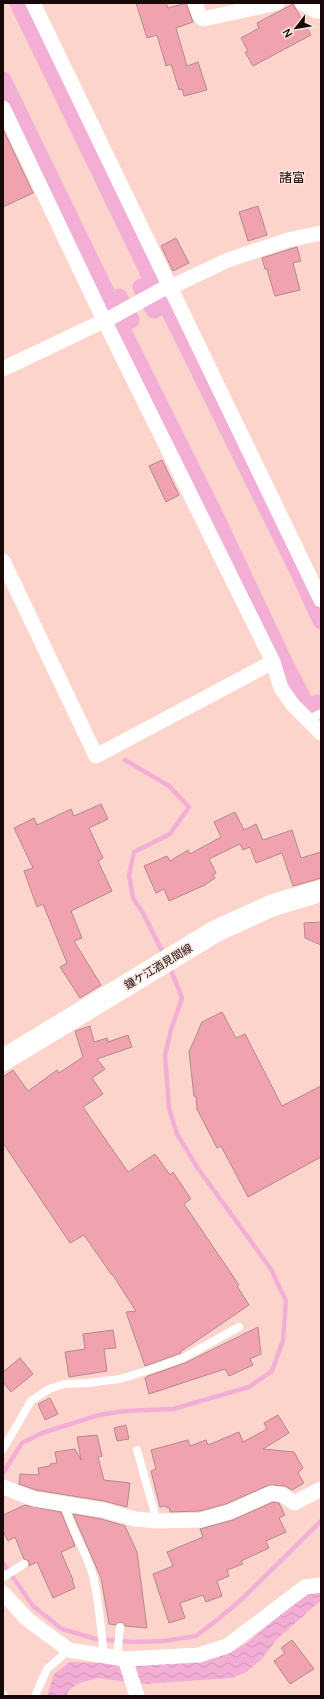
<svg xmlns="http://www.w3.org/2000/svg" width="324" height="1699" font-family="Manrope,'Noto Sans JP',sans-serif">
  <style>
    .water { fill: url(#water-waves) }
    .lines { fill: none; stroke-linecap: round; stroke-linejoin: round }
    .stream { stroke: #f3aed6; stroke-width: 4.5 }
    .canal { stroke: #f3aed6; stroke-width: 17 }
    .building { fill: #f0a2af; stroke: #b18a90 }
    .service { stroke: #fff; stroke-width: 8 }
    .minor { stroke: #fff; stroke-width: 15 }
    .secondary { stroke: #fff; stroke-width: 22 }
    .labels { text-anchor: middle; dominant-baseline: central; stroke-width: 3; stroke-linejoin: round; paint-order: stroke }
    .street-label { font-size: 11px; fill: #160907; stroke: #ffe6e0 }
    .quarter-label { font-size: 13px; fill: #160907; stroke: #ffe6e0 }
  </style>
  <defs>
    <pattern id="water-waves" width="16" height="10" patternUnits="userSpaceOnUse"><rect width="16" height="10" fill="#f3aed6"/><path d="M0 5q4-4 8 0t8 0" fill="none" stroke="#d094b6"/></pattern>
  </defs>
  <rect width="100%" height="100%" fill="#fdd4cb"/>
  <path class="water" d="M321 1591V1602H319L277 1639 261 1660 246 1672 232 1678 143 1684 97 1678 80 1683 70 1689 66 1696H47L54 1674 70 1662 147 1665 203 1661 227 1654 247 1643 304 1594Z"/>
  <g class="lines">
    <path class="stream" d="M125 760 169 786 189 807 170 834 134 852 129 875 133 898 143 913 164 955
      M3 1473 22 1443 42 1433 99 1415 124 1411 173 1409 249 1387 272 1371 283 1340 286 1301 271 1269 197 1167 177 1134 169 1108 165 1055 171 1030 182 998 169 965
      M3 1563 33 1606 62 1629 96 1639 133 1642 164 1641 196 1636 217 1620 242 1599 321 1521"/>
    <path class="canal" d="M18 3 153 282 141 287 154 310 166 304 298 571 321 621
      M3 80 111 302 119 297 131 320 120 325 213 511 287 668 307 706 318 703 321 709"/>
  </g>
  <path class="building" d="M136 3H166L168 8 186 3 193 22 176 28 187 66 198 62 207 90 184 96 182 89 179 90 171 64 166 66 157 35 147 38Z
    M293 4 311 35 253 66 245 52 248 51 241 38 259 28 257 23Z
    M3 129 33 193 3 207Z
    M258 206 267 235 248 241 239 212Z
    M176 238 189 263 173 271 161 246Z
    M297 247 301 261 293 263 300 290 275 296 267 269H265L262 258Z
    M162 460 179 495 166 502 149 466Z
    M101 804 108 819 89 828 103 858 98 861 112 891 71 911 82 938 74 941 101 985 80 998 60 967 67 963 43 904 37 907 24 871 33 868 14 828 34 818 37 825 71 809 74 816Z
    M235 812 244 830 256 824 263 840 292 830 301 858 321 852V878L293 886 282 853 256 863 250 847 243 850 240 844 209 859 216 873 213 875 215 878 205 885 169 901 164 889 156 893 144 866 167 856 170 861 188 850 190 854 221 837 214 822Z
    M321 922V945L305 938 304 923Z
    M222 1012 236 1038 245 1034 282 1106 321 1086V1157L248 1197 221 1146 217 1148 197 1109 196 1097 194 1096 189 1052 202 1022Z
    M90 1026 94 1042 107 1038 108 1042 128 1035 132 1047 97 1059 105 1069 92 1078 103 1094 83 1107 128 1172 155 1154 170 1175 173 1172 191 1199 184 1204 239 1285 237 1286 249 1305 180 1352 181 1353 145 1366 126 1312 136 1311 112 1274H111L84 1235 70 1243 3 1143V1077L13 1070 28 1091 57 1070 59 1073 83 1057 75 1031Z
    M258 1327 261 1354 250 1359 253 1365 229 1376 225 1369 149 1394 145 1378 148 1376 185 1363Z
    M113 1330 116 1348 104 1349 107 1371 69 1377 65 1352 85 1349 83 1334Z
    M20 1358 33 1374 11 1392 3 1382V1372Z
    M50 1398 58 1414 45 1420 38 1404Z
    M278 1415 289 1433 263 1449 294 1452 303 1468 298 1473 304 1483 292 1490 285 1486 269 1485 226 1504 200 1511 170 1512 169 1507 167 1508 166 1506 160 1507 151 1471 156 1469 151 1450 188 1440 190 1446 206 1440 208 1445 239 1432 243 1442 267 1429 264 1423Z
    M126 1425 129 1439 117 1441 114 1428Z
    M97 1435 102 1456 98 1457 104 1480 130 1483 127 1507 104 1501 36 1490 19 1484 20 1474 39 1475 38 1468 50 1466V1464L57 1463 55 1452 75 1449 81 1460 77 1437Z
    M273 1502 279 1503 285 1515 279 1518 286 1532 266 1541 269 1548 241 1561 243 1564 227 1570 229 1576 217 1581 222 1596 206 1602 203 1595 180 1603 185 1618 169 1623 153 1574 173 1566 167 1552 203 1537 200 1529 233 1520Z
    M25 1505 61 1512 75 1546 61 1552 73 1580H72L75 1588 53 1598 37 1562 29 1566V1561L24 1559 15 1537 8 1541 3 1531V1515Z
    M73 1514 101 1519 125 1526 137 1552 147 1628 125 1626 121 1622 115 1625 109 1624 101 1578Z
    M292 1640 314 1669 290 1684 274 1661 285 1653 281 1648Z"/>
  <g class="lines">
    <path class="service" d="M307 720 321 713
      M3 1449 31 1401 49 1389 64 1384 87 1383 120 1379 149 1370 183 1358 239 1327
      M137 1450 157 1521
      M65 1505C70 1529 87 1552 93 1576 99 1599 101 1631 104 1656
      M3 1577 24 1564
      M117 1658 120 1627
      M3 1695 4 1696
      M35 1696 47 1669 69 1650"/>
    <path class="minor" d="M33 3 321 600
      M195 3 200 16 203 19 277 3
      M302 3 316 11H321
      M3 108 104 320 273 662 281 688 293 705 321 733
      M3 369 112 317 161 290 171 287 228 260 288 240 321 233
      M3 561 96 756 273 662
      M3 1487 34 1499 103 1510 135 1519 157 1521 201 1520 229 1512 272 1493 283 1495 294 1503 321 1489
      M3 1593 28 1620 69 1650 125 1659 199 1655 227 1646 305 1587 321 1585
      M125 1659 137 1696"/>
    <path class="secondary" d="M3 1060 216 931 273 905 321 891"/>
  </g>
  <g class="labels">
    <g class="street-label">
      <text transform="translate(158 966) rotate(-31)">鐘ケ江酒見間線</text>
    </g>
    <g class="quarter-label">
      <text x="292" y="177">諸富</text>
    </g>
  </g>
  <rect width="324" height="1699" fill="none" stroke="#160907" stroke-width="8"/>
  <g transform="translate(296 28) rotate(239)" stroke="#ffe6e0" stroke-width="3" paint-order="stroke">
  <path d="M0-3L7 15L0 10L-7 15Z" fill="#160907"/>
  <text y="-6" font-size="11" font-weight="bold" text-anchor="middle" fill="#160907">N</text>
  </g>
</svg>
